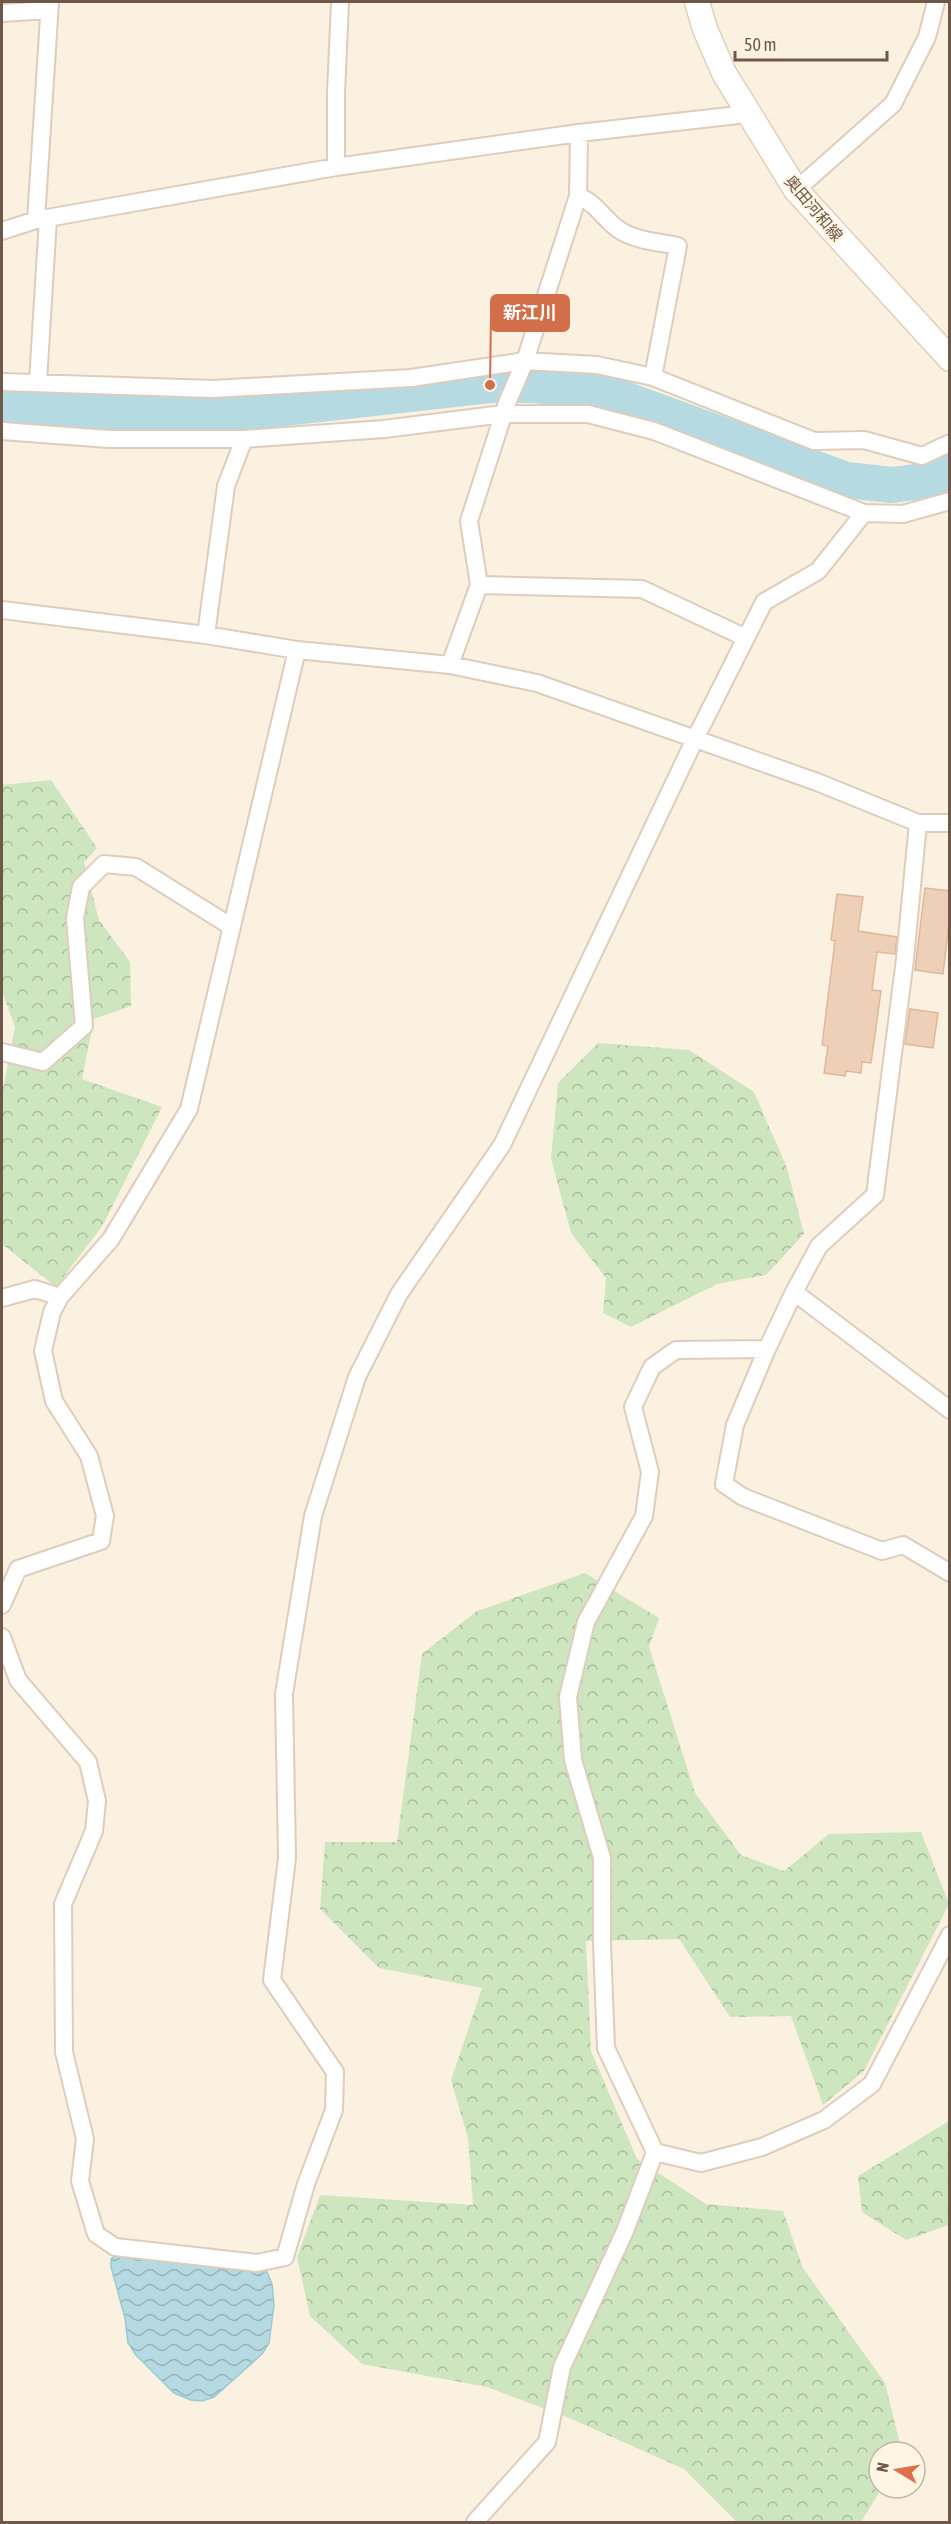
<svg xmlns="http://www.w3.org/2000/svg" width="951" height="2524" font-family="'Asap Condensed','Noto Sans JP',sans-serif">
  <style>
    .forest { fill: url(#forest-crowns) }
    .water { fill: url(#water-waves); stroke: #9dc9d3; stroke-width: 1.5 }
    .lines { fill: none; stroke-linecap: round; stroke-linejoin: round }
    .river { stroke: #b6dae2; stroke-width: 36 }
    .building { fill: #eed0b9; stroke: #e0b79b; stroke-width: 1.5 }
    .street-casing { stroke: #decdbd; stroke-width: 20 }
    .secondary-casing { stroke: #e2cebb; stroke-width: 27 }
    .street { stroke: #fff; stroke-width: 16 }
    .secondary { stroke: #fff; stroke-width: 24 }
    .labels { text-anchor: middle; dominant-baseline: central; stroke-width: 5; stroke-linejoin: round; paint-order: stroke }
    .street-label { font-size: 16px; fill: #6f5849; stroke: #fef5e5 }
    .leader { fill: none; stroke: #d36e4b; stroke-width: 2 }
    .callout-dot { fill: #d36e4b; stroke: #fef5e5; stroke-width: 2 }
    .callout { fill: #d36e4b; stroke: #d36e4b; stroke-width: 2 }
    .callout-label { font-size: 18px; text-anchor: middle; font-weight: bold; fill: #fff }
  </style>
  <defs>
    <pattern id="forest-crowns" width="20" height="18" patternUnits="userSpaceOnUse" patternTransform="scale(1.5)"><rect width="20" height="18" fill="#cee6c0"/><path d="M2 6a3 3 0 1 1 6 0M12 15a3 3 0 1 1 6 0" fill="none" stroke="#abbd9e"/></pattern>
    <pattern id="water-waves" width="16" height="10" patternUnits="userSpaceOnUse" patternTransform="scale(1.5)"><rect width="16" height="10" fill="#b6dae2"/><path d="M0 5q4-4 8 0t8 0" fill="none" stroke="#98b4b9"/></pattern>
  </defs>
  <rect width="100%" height="100%" fill="#faf1e0"/>
  <path class="forest" d="M51 780 97 848 84 862 99 920 130 962 131 1006 94 1019 82 1079 162 1107 103 1225 56 1287 2 1244V1094L15 1027 2 991V785Z
    M598 1043 689 1050 754 1092 787 1168 804 1234 766 1275 717 1284 631 1327 603 1313 606 1278 571 1233 551 1159 558 1083Z
    M585 1573 659 1618 649 1647 695 1793 741 1855 784 1871 829 1834 921 1832 949 1904 864 2071 823 2105 791 2016 730 2017 679 1939 586 1941 591 2051 637 2159 706 2204 783 2211 803 2268 885 2383 902 2452H879V2488H882L861 2522H737L684 2469 567 2417 487 2387 362 2364 310 2316 297 2257 320 2195 473 2205 468 2138 451 2080 482 1988 379 1968 320 1909 325 1842H397L422 1654 477 1611Z
    M949 2121V2225L906 2240 862 2212 858 2176Z"/>
  <path class="water" d="M117 2254 221 2265 228 2269 267 2272 272 2284 274 2305 269 2343 262 2354 214 2397 202 2401 191 2400 174 2393 136 2355 128 2343 125 2318 111 2267V2259Z"/>
  <g class="lines">
    <path class="river" d="M2 404 127 413 249 412 490 385H534L599 390 846 480 892 485 938 479 950 472"/>
  </g>
  <path class="building" d="M925 888 950 891V914L943 974 915 970Z
    M837 894 863 897 858 931 897 937 895 954 877 952 872 990 881 991 871 1063 862 1062 861 1073 846 1071 845 1076 824 1073 828 1046 822 1045 835 941 831 940Z
    M910 1009 938 1013 933 1048 905 1044Z"/>
  <g class="lines">
    <g class="street-casing">
      <path id="street" d="M2 13 49 10
        M336 167V93L340 2
        M796 190 893 104 927 37 936 2
        M578 196C595 202 604 219 618 229 635 241 659 242 678 246L653 377
        M36 220 50 2
        M2 231 36 220 336 167 579 133 747 114
        M2 382 213 389 411 378 525 361 597 365 653 377 814 441 864 440 922 456 950 443
        M38 382 48 218
        M2 431 109 439H244L384 429 503 414H588L654 431 864 513
        M479 585 642 589 746 638
        M2 610 206 635 297 650 450 665 537 683 817 782 918 823H950
        M206 635 226 486 244 439
        M450 665 479 585 469 521 507 403 525 361 578 196 579 133
        M918 823 905 959 875 1195 819 1246 794 1292 767 1349 735 1425 724 1484 743 1497 882 1551 903 1545 950 1573
        M2 1052 43 1062 84 1026 75 918 81 887 104 864 136 867 232 927
        M794 1292 950 1410
        M2 1298 35 1289 60 1297
        M2 1605 18 1569 101 1541 105 1516 89 1456 54 1401 43 1351 52 1312 60 1297 111 1239 189 1109 297 650
        M2 1637 18 1680 88 1762 97 1801 94 1831 63 1904 64 2052 85 2139 80 2181 96 2234 115 2247 257 2263 285 2257 306 2184 334 2110 335 2072 272 1980 287 1858 284 1694 313 1516 357 1377 399 1294 502 1145 695 739 764 602 818 571 864 513 903 514 950 501
        M655 2152 701 2163 762 2147 824 2120 872 2084 950 1935
        M475 2522 547 2442 562 2367 625 2231 655 2152 606 2048 602 1944V1858L573 1760 568 1697 586 1622 644 1516 650 1472 633 1407 652 1367 676 1350 767 1349"/>
    </g>
    <g class="secondary-casing">
      <path id="secondary" d="M697 2 705 29 724 73 796 190 950 359"/>
    </g>
    <use href="#street" class="street"/>
    <use href="#secondary" class="secondary"/>
  </g>
  <g class="labels">
    <g class="street-label">
      <text transform="translate(814 208) rotate(50)">奥田河和線</text>
    </g>
  </g>
  <path class="leader" d="M490 385L491 313"/>
  <circle class="callout-dot" cx="490" cy="385" r="6"/>
  <rect class="callout" x="491" y="295" width="78" height="36" rx="6"/>
  <g class="callout-label">
    <text x="530" y="319">新江川</text>
  </g>
  <rect width="951" height="2524" fill="none" stroke="#6f5849" stroke-width="6"/>
  <g transform="translate(897 2470) rotate(281)"><circle r="28" fill="#fef5e5" stroke="#c5b6a7" stroke-width="1.5"/>
  <path d="M0-4.5L10 22L0 15L-10 22Z" fill="#de704b"/>
  <text y="-9" font-size="16" font-weight="bold" text-anchor="middle" fill="#6f5849">N</text>
  </g>
  <path d="M735 51v9h152v-9" fill="none" stroke="#6f5849" stroke-width="3"/>
  <text x="744" y="51" font-size="18" fill="#6f5849" stroke="#fef5e5" stroke-width="4.5" paint-order="stroke">50 m</text>
</svg>
